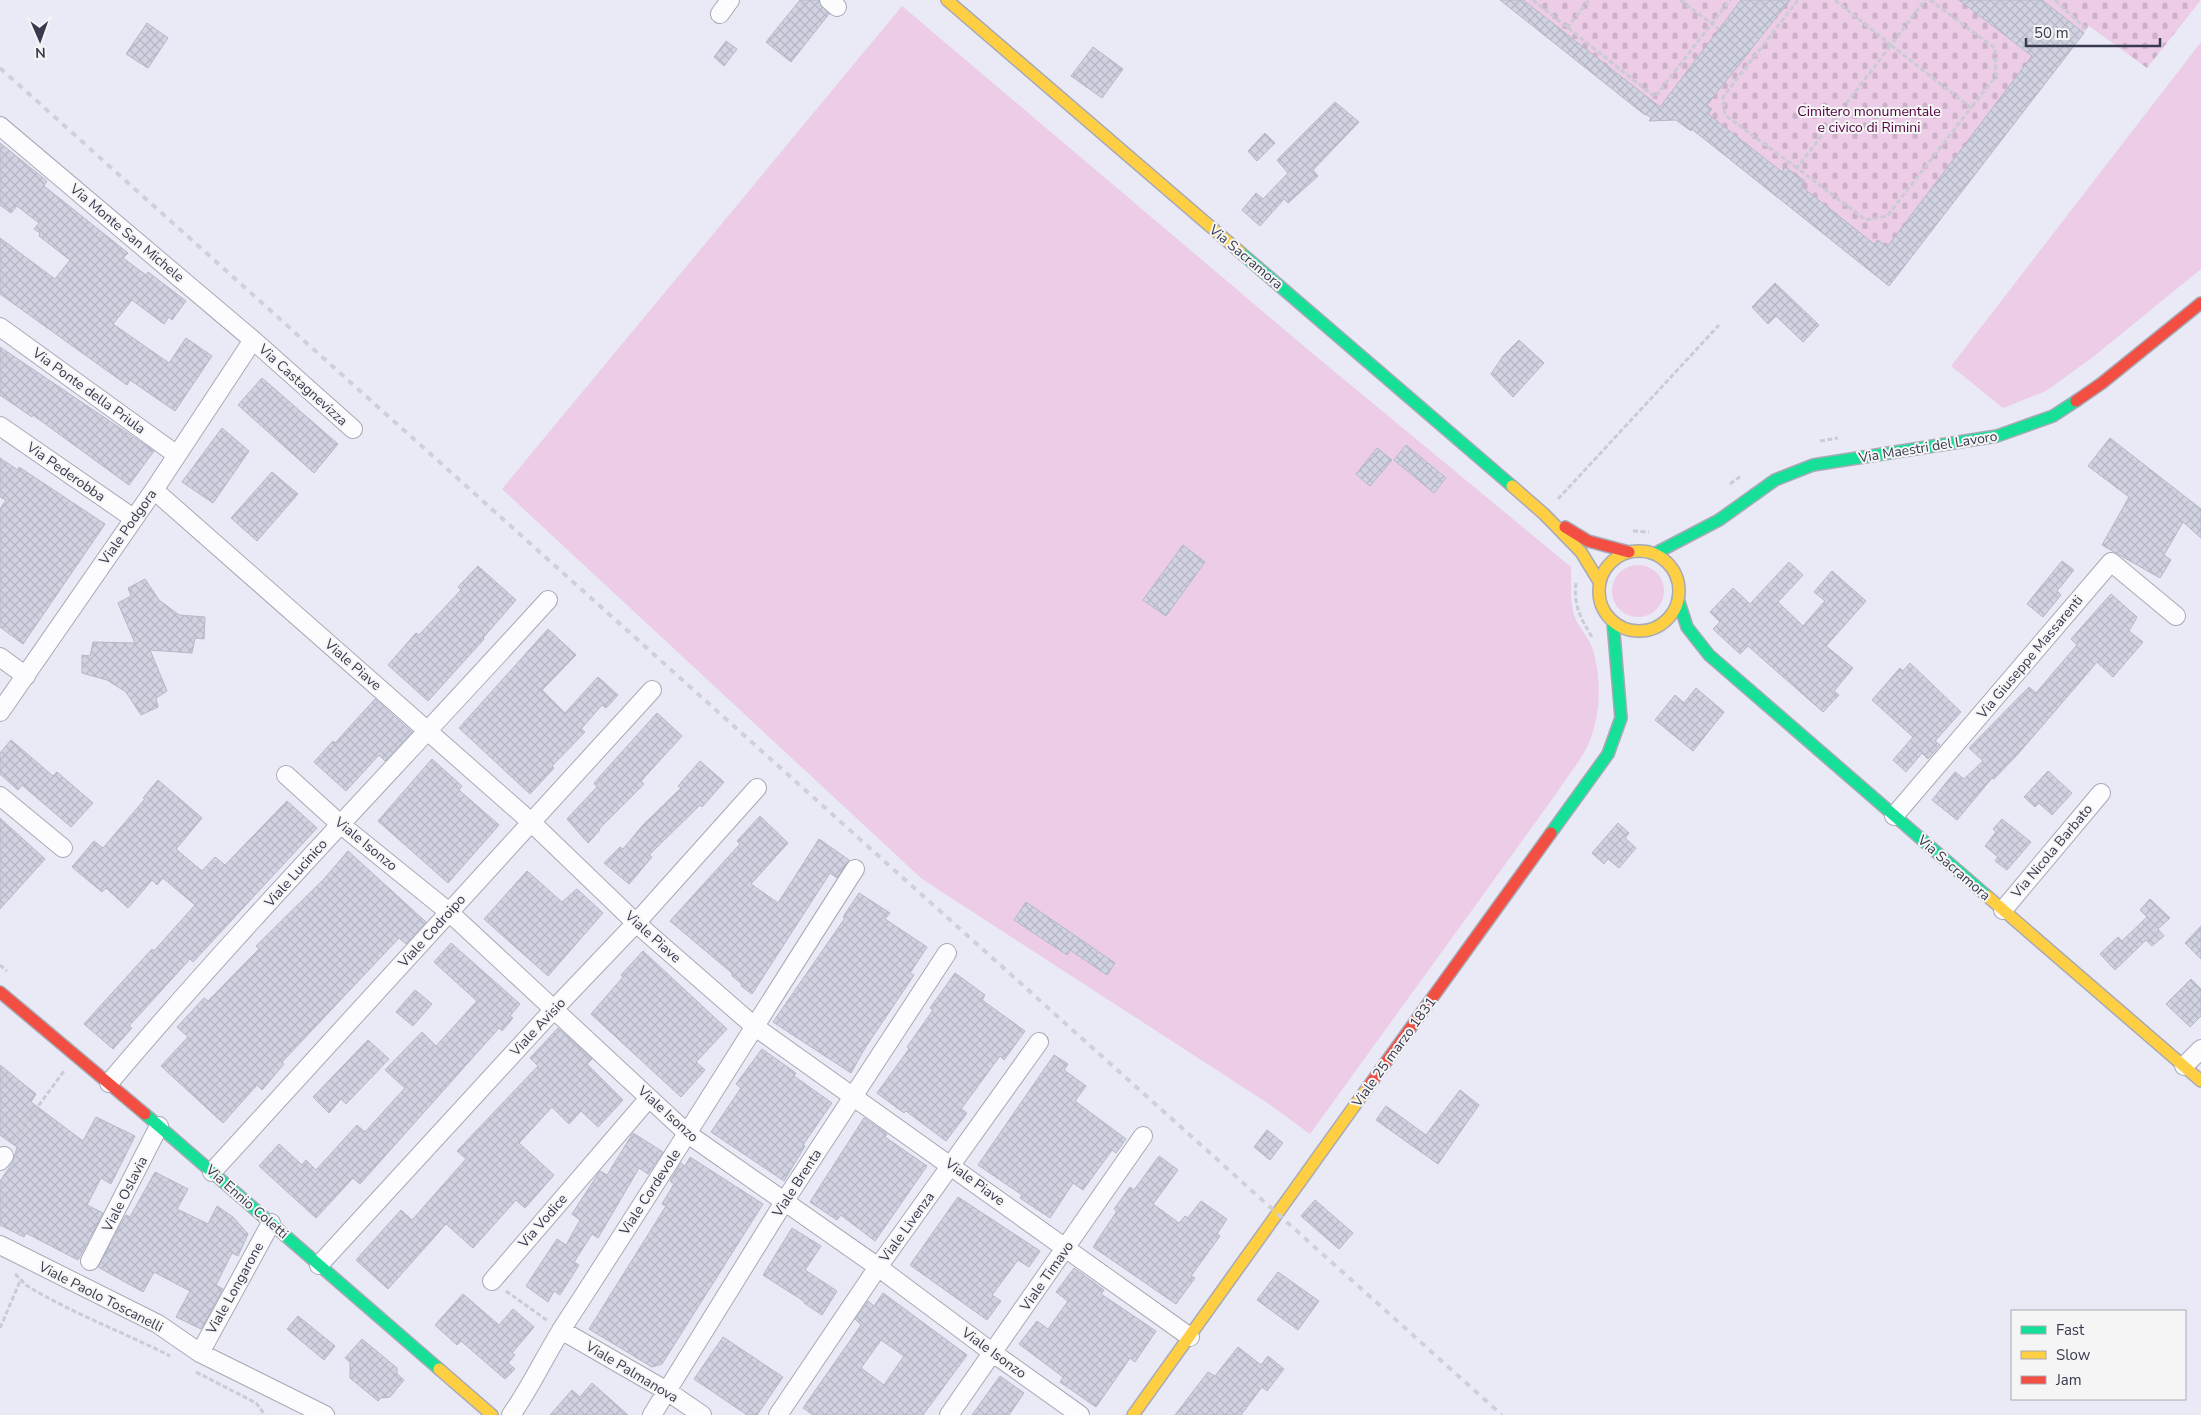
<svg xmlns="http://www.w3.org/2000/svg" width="2201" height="1415" font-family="'Nunito Sans',sans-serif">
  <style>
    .green { fill: #eccce7 }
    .cemetery { fill: url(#cemetery-stones) }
    .building { fill: url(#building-cross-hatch); stroke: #b7b8c7; fill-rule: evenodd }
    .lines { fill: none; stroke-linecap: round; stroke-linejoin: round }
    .street-casing { stroke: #a8a9b7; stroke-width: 20 }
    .fast-casing { stroke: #a8a9b7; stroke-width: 14 }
    .slow-casing { stroke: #a8a9b7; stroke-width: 14 }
    .jam-casing { stroke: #a8a9b7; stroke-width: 14 }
    .path { stroke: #cacbd3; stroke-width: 3; stroke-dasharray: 5 2.5; stroke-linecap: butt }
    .street { stroke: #fcfcfe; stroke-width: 18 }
    .fast { stroke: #16e098; stroke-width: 11 }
    .slow { stroke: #ffcf43; stroke-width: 11 }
    .jam { stroke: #f24e42; stroke-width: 11 }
    .rail { stroke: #d0d1d6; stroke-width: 4; stroke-dasharray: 6 6; stroke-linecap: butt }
    .labels { text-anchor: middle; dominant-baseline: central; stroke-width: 4; stroke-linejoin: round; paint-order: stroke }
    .park-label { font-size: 14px; fill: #50003f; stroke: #f5f5f5 }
    .street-label { font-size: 14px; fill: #383a4f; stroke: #f5f5f5 }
  </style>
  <defs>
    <pattern id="cemetery-stones" width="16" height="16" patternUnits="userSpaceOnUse" patternTransform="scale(1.25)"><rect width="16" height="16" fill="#eccce7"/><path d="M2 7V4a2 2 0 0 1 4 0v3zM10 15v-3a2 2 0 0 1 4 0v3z" fill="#cbb0c8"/></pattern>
    <pattern id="building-cross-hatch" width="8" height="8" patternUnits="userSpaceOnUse" patternTransform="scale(1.25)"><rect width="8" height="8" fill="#d2d3e2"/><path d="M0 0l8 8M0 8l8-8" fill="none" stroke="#b5b6c4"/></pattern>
  </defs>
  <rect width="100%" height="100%" fill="#e9eaf6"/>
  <path class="green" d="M902 6 1312 353 1571 567C1572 584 1569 605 1576 620 1581 630 1588 637 1592 647 1602 677 1601 716 1588 745 1580 762 1566 778 1556 794L1310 1134 1269 1104 922 879 502 489Z
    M2201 42V269L2093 357 2046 391 2003 408 1951 366Z
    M1612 591a26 26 0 1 1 52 0a26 26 0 1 1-52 0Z"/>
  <path class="cemetery" d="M1500 0H2201L2147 68 2089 26 1889 286 1692 130 1691 131 1678 120 1645 115Z"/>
  <path class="building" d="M800 0H818L829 14 791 62 766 42Z
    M1500 0H1523L1660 107 1741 0H1790L1707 105 1712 109 1708 114 1782 172 1785 167 1805 181 1801 186 1874 244 1878 240 1887 247 2032 56 1959 0H2042L2084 33 1889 286 1692 129 1691 131 1676 120 1649 121 1651 118 1646 114 1645 115Z
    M147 23 168 38 148 68 126 54Z
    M726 41 737 49 724 66 714 57Z
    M1093 47 1123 69 1102 98 1071 76Z
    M1335 102 1359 122 1313 170 1318 176 1288 203 1284 199 1260 226 1242 210 1256 193 1263 199 1288 173 1277 160Z
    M1265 133 1275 143 1257 161 1248 151Z
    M0 143 47 181 44 186 128 253 123 258 146 275 148 272 186 301 172 320 169 317 164 324 132 300 113 324 169 363 186 338 212 356 175 411 130 380 127 385 0 294V238L55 279 70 260 39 236 40 233 34 229 39 223 17 206 11 213 0 205Z
    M1775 283 1819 325 1803 342 1776 316 1768 324 1752 307Z
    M1519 340 1544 363 1513 397 1491 374 1503 356Z
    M0 347 154 451 129 485 33 415 32 417 0 395Z
    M262 378 338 444 314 473 238 405Z
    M222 428 249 451 213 503 182 482Z
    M2110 438 2201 509V538L2183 522 2164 555 2171 560 2160 578 2102 545 2129 497 2088 466Z
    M1406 445 1446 478 1434 493 1394 460Z
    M1377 448 1392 460 1370 486 1356 474Z
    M0 458 18 470 19 467 105 524 23 644 0 627V509L6 500 0 497Z
    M272 472 298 494 257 541 231 518Z
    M1183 545 1205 562 1166 616 1143 600Z
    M2062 561 2074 570 2057 591 2061 595 2043 617 2027 604Z
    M1789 562 1803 575 1778 602 1803 626 1825 601 1814 592 1832 571 1866 601 1826 646 1853 668 1834 691 1839 695 1823 712 1748 646 1740 654 1713 629 1720 622 1710 612 1733 588 1750 604Z
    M478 566 516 600 483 638 484 639 428 701 388 665 416 633 419 635 461 590 458 587Z
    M145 579 159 600 179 615 205 617 204 639 195 638 192 653 150 650 167 691 156 698 158 707 141 715 126 692 107 680 82 673V655L90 656 93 642 135 643 118 603 131 596 128 588Z
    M2111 594 2137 617 2129 631 2143 642 2113 677 2097 662 2018 754 1994 779 1992 778 1957 820 1932 800 1955 772 1964 779 1983 761 1969 748 2029 687 2036 693 2077 645 2071 639Z
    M548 629 576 655 542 690 565 713 598 677 618 695 606 708 602 705 581 729 585 732 552 766 554 768 530 794 459 728Z
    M1910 663 1961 712 1935 741 1940 745 1928 759 1922 753 1906 772 1893 760 1913 737 1872 700 1900 668 1903 671Z
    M1696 688 1724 712 1693 751 1655 720 1675 695 1684 703Z
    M375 699 412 732 385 761 379 755 346 791 314 762 333 741 335 743Z
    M657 713 682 736 641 781 644 784 599 829 600 830 588 843 567 819 597 787 594 783Z
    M11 740 53 776 57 772 93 803 71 827 22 785 18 790 0 774V753Z
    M432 759 462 786 459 790 499 825 448 883 378 821Z
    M700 761 724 782 702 807 700 805 649 855 652 857 629 884 604 863 620 847 623 849 643 825 681 788 678 786Z
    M2048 771 2072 793 2052 815 2039 803 2035 807 2024 797Z
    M158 780 202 818 176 849 202 871 215 857 225 865 287 801 317 828 193 962 190 959 129 1026 132 1028 113 1049 84 1024 152 949 154 951 195 905 163 878 157 885 152 880 128 908 106 888 102 892 72 867 94 841 103 848 145 799 143 798Z
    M760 816 788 843 751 884 778 903 819 839 849 860 837 878 830 873 752 994 741 986 742 984 732 976V973L670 921 740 844 737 841Z
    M0 818 45 859 0 909Z
    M2002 819 2031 842 2007 870 1995 861 1998 857 1985 846 1996 832 1993 829Z
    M1618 823 1629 833 1625 838 1636 848 1619 868 1608 859 1604 864 1592 853Z
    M348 851 426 922 406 944 399 938 282 1062 284 1064 262 1090 257 1085 223 1123 161 1066 188 1037 177 1027 204 998 208 1001 259 949 256 946 324 879Z
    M527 871 562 902 577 889 603 913 548 976 484 919Z
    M859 893 890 913 885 919 927 947 910 973 914 975 865 1048 851 1073 773 1022 845 918 843 917Z
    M2150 899 2170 918 2158 929 2164 936 2152 946 2146 940 2115 970 2100 954 2118 937 2122 941 2147 917 2140 910Z
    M1026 902 1115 963 1107 975 1070 950 1067 955 1014 920Z
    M2201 926V959L2185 943Z
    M451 943 520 1004 510 1016 513 1018 502 1031 499 1028 360 1184 353 1178 316 1218 259 1166 279 1144 302 1165 306 1160 316 1170 357 1125 365 1132 405 1088 385 1070 422 1032 436 1046 477 1001 434 962Z
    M643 951 727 1029 696 1062 705 1070 681 1097 591 1014 623 977 621 975Z
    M955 973 985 995 982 1000 1025 1031 1004 1060 1000 1056 961 1109 967 1113 946 1141 906 1111 904 1113 877 1093 909 1049 907 1047 933 1010 930 1008Z
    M2191 979 2201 989V1016L2190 1027 2166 1004Z
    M415 990 432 1004 413 1026 396 1012Z
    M558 1028 592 1059 587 1064 623 1100 598 1127 581 1111 569 1124 552 1107 519 1143 554 1175 525 1208 516 1200 473 1248 446 1224 388 1289 356 1260 401 1210 412 1220 466 1159 457 1151 538 1066 530 1058Z
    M368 1040 389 1059 346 1104 341 1099 329 1113 313 1097Z
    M762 1049 796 1073 794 1076 832 1103 803 1145 805 1146 784 1181 711 1132 741 1088 736 1084Z
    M1054 1055 1068 1064 1064 1070 1086 1086 1075 1101 1126 1139 1116 1153 1112 1150 1083 1190 1073 1183 1050 1218 1020 1198 1022 1195 978 1165Z
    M0 1065 36 1094 31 1102 83 1141 96 1117 135 1136 111 1184 101 1178 87 1205 103 1213 78 1260 26 1233 24 1237 0 1225V1181L13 1162 17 1147 0 1135Z
    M1460 1090 1479 1105 1438 1164 1376 1120 1386 1106 1426 1135Z
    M864 1118 887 1134 885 1137 927 1166 875 1241 841 1215 837 1220 810 1202Z
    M1267 1130 1283 1143 1270 1160 1254 1147Z
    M633 1133 663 1152 648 1174 639 1168 598 1238 592 1234 574 1262 579 1265 560 1295 554 1291 548 1302 526 1286 557 1239 566 1245 580 1220 572 1214 600 1171 607 1175Z
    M1159 1156 1178 1170 1153 1204 1179 1223 1185 1216 1188 1218 1201 1201 1227 1219 1217 1234 1220 1236 1191 1276 1195 1278 1176 1304 1093 1247 1117 1211 1114 1209 1130 1187 1134 1190Z
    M690 1157 763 1204 662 1364 652 1367 589 1329 666 1206 662 1204 674 1184 670 1181 681 1163 685 1166Z
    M155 1172 188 1189 177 1209 208 1224 217 1206 233 1217 248 1234 238 1256 232 1253 216 1285 223 1289 201 1329 176 1317 190 1291 154 1272 143 1292 98 1267 122 1222 126 1215 130 1217Z
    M958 1197 1040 1251 1029 1267 1018 1260 992 1295 1001 1301 987 1320 910 1265Z
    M1315 1200 1353 1233 1339 1249 1301 1216Z
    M792 1228 821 1246 805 1270 837 1291 822 1315 804 1303 805 1302 763 1275Z
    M1074 1268 1104 1290 1101 1294 1156 1331 1135 1362 1130 1358 1096 1407 1060 1382 1063 1377 1019 1344 1037 1321 1048 1329 1068 1301 1056 1292Z
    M1278 1272 1319 1301 1298 1330 1257 1300Z
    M883 1293 967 1355 923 1415H813L803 1408 861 1325 855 1319 868 1301 874 1306ZM881 1340 904 1356 884 1385 861 1368Z
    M463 1294 499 1325 513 1309 534 1327 512 1353 515 1355 508 1363 515 1369 505 1379 461 1341 457 1345 435 1325Z
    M298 1316 335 1346 324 1360 287 1329Z
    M723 1337 783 1377 757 1415H747L694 1379Z
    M362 1339 397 1368V1374L404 1380 390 1397 381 1398 378 1401 350 1378V1362L345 1358Z
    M1238 1347 1261 1365 1268 1356 1284 1369 1267 1391 1262 1387 1241 1415H1175L1208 1372 1215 1376Z
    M1000 1376 1024 1393 1009 1415H972Z
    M592 1383 628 1415H550L572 1390 580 1397Z"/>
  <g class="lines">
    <g class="street-casing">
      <path id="street" d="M829 0 837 7
        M720 14 730 0
        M0 126 253 340 353 429
        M0 327 177 455
        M0 426 133 518
        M154 490 531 822 636 923 754 1026 1190 1337
        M0 657 26 676
        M0 712 154 490 253 340
        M286 775 340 824 449 912 688 1134 878 1267 993 1353 1080 1415
        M0 796 63 848
        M1894 816 2111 562 2176 616
        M2003 910 2101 793
        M2184 1066 2201 1049
        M109 1083C249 917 402 761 548 600
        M0 1161 4 1156
        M212 1172 652 690
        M0 1245 158 1324 200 1353 325 1415
        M90 1261 159 1126
        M319 1265 555 1008 636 923 757 788
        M492 1281 649 1098
        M561 1330 667 1391 702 1415
        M200 1353 271 1223
        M511 1415C533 1384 548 1349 569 1318 666 1169 759 1018 855 869
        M652 1415 784 1202 947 953
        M778 1415 878 1267 1039 1042
        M949 1415 1143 1136"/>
    </g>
    <g class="fast-casing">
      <path id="fast" d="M1240 252 1512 486
        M1654 554 1719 520 1775 480 1813 465 1997 436 2053 416 2076 401
        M1678 599 1687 627 1709 655 1987 896
        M1551 833 1608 754 1621 718 1613 622
        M145 1114 439 1369"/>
    </g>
    <g class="slow-casing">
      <path id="slow" d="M947 0 1240 252
        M1512 486 1544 514 1581 552 1600 583
        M1599 591a40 40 0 1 1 80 0a40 40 0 1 1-80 0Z
        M1987 896 2201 1081
        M439 1369 492 1415
        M1133 1415 1368 1087"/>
    </g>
    <g class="jam-casing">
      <path id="jam" d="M2076 401 2102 383 2201 303
        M1565 527 1588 541 1629 552
        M0 992 145 1114
        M1368 1087 1551 833"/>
    </g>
    <path class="path" d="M1533 0 1655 97 1730 0
      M1680 0 1719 29
      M1835 0 1891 45 1925 0
      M1930 0 1995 48 1996 76 1971 108
      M2055 0 2087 30
      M1567 28 1589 0
      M1891 45 1971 108 1887 216 1866 220 1797 168Z
      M1797 168 1725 115 1723 97 1798 0
      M1820 441 1838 438
      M1730 484 1741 476
      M1558 499 1719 325
      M1633 531 1649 532
      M1576 583C1573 605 1581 619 1592 637
      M0 965 7 971
      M12 1142 64 1071
      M15 1274C20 1278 24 1284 29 1287 74 1314 123 1332 170 1356
      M506 1291 548 1321
      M0 1328 21 1279
      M196 1372 256 1403 265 1415"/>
    <use href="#street" class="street"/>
    <use href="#fast" class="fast"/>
    <use href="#slow" class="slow"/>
    <use href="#jam" class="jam"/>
    <path class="rail" d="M0 68 1502 1415"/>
  </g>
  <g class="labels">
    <g class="park-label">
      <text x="1869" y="111">Cimitero monumentale<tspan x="1869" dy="16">e civico di Rimini</tspan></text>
    </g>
    <g class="street-label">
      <text transform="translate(127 233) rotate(40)">Via Monte San Michele</text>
      <text transform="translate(1246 257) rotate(40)">Via Sacramora</text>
      <text transform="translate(303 385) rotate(42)">Via Castagnevizza</text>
      <text transform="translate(89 391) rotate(36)">Via Ponte della Priula</text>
      <text transform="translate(1928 447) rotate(-9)">Via Maestri del Lavoro</text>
      <text transform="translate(66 472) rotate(35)">Via Pederobba</text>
      <text transform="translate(128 527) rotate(-55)">Viale Podgora</text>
      <text transform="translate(2030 657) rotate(-50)">Via Giuseppe Massarenti</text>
      <text transform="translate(353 665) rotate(41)">Viale Piave</text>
      <text transform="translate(366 844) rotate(39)">Viale Isonzo</text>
      <text transform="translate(2052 851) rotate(-50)">Via Nicola Barbato</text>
      <text transform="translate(1954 868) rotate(41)">Via Sacramora</text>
      <text transform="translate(296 873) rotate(-48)">Viale Lucinico</text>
      <text transform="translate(432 931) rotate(-48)">Viale Codroipo</text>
      <text transform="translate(653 937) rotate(42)">Viale Piave</text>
      <text transform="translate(538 1027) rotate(-47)">Viale Avisio</text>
      <text transform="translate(1394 1052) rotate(-54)">Viale 25 marzo 1831</text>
      <text transform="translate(668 1114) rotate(42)">Viale Isonzo</text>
      <text transform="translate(975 1182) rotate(36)">Viale Piave</text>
      <text transform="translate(797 1183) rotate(-57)">Viale Brenta</text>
      <text transform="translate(650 1192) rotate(-57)">Viale Cordevole</text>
      <text transform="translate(125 1194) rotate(-63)">Viale Oslavia</text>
      <text transform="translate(247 1202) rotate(41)">Via Ennio Coletti</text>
      <text transform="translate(543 1221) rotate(-49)">Via Vodice</text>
      <text transform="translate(907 1227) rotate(-54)">Viale Livenza</text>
      <text transform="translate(1047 1276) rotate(-55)">Viale Timavo</text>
      <text transform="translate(235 1288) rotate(-61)">Viale Longarone</text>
      <text transform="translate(101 1297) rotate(27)">Viale Paolo Toscanelli</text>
      <text transform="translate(994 1353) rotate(36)">Viale Isonzo</text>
      <text transform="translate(632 1372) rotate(31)">Viale Palmanova</text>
    </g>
  </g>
  <rect x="2011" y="1310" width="175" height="90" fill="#f5f5f5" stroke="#a9aab3"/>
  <rect x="2021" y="1326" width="25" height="8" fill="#16e098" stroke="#a9aab3"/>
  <text x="2056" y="1335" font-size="15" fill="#383a4f">Fast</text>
  <rect x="2021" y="1351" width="25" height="8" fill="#ffcf43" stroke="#a9aab3"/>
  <text x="2056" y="1360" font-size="15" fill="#383a4f">Slow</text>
  <rect x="2021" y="1376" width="25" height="8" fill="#f24e42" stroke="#a9aab3"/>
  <text x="2056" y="1385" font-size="15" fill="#383a4f">Jam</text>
  <g transform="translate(40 40) rotate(178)" stroke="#f5f5f5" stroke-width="4" paint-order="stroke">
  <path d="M0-4L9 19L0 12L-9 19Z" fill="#383a4f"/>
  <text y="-8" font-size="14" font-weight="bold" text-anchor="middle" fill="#383a4f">N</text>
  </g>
  <path d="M2026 38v8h134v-8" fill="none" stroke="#383a4f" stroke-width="2.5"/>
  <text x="2034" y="38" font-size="15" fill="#383a4f" stroke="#f5f5f5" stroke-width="4" paint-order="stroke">50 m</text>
</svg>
